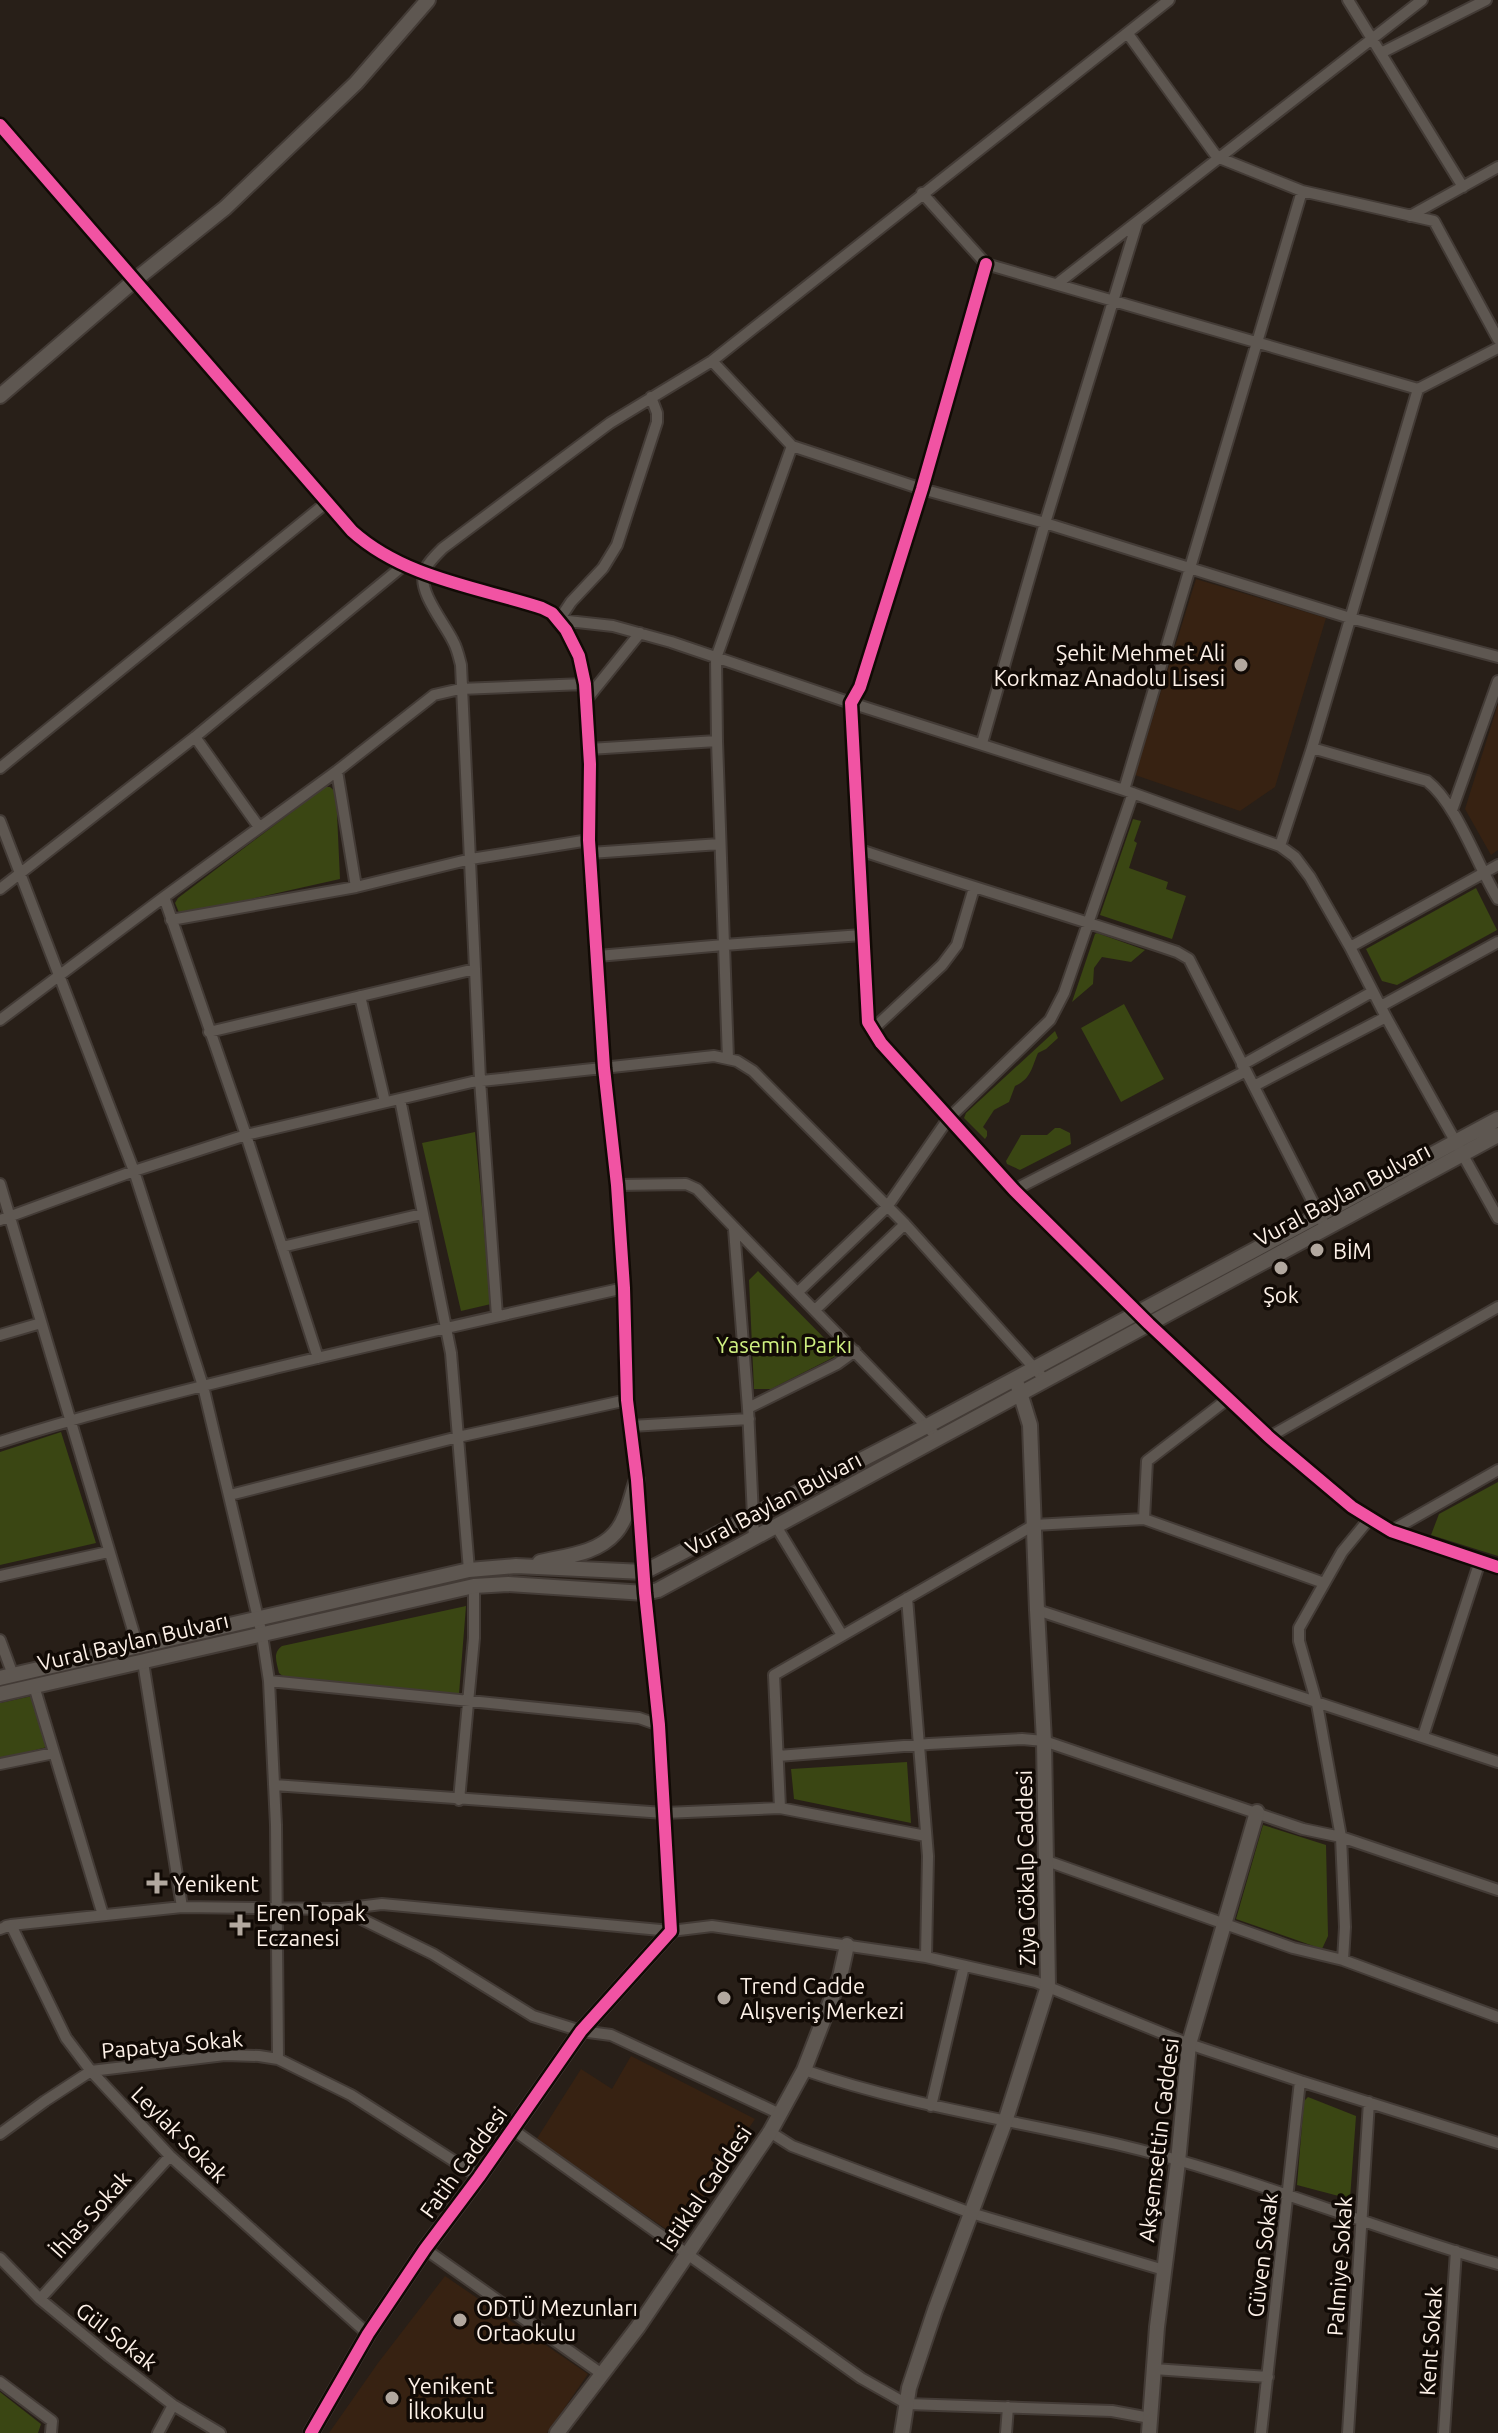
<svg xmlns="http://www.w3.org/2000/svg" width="1498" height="2433" font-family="Ubuntu,sans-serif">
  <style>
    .built { fill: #372212 }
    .green { fill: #3a4613 }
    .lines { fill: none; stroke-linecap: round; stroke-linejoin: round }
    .street-casing { stroke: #433b36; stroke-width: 14 }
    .secondary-casing { stroke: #433b36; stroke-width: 18 }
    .street { stroke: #5e5751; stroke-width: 10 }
    .secondary { stroke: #5e5751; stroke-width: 14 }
    .cycleway-casing { stroke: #110a05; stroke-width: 17 }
    .cycleway { stroke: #f153a3; stroke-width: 12 }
    .poi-dot { fill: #b2a89f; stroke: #110a05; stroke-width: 3 }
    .labels { text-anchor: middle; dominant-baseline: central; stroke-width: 7; stroke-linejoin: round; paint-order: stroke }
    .poi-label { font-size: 22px; fill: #fdf1e8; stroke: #110a05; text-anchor: start }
    .street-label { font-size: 22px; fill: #fdf1e8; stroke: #110a05 }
    .park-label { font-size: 22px; fill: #cff081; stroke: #110a05 }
  </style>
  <rect width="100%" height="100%" fill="#281f18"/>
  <path class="built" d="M1196 579 1326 618 1275 787 1240 811 1135 775Z
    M1498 704V850L1491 855 1465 809Z
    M631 2056 755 2119 676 2236 536 2140 581 2069 612 2089Z
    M445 2276 588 2374 547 2433H329L378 2363Z"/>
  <path class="green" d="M325 787H330L336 792 340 879 180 915 175 903 178 898Z
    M1133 819 1141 821 1134 841 1137 843 1129 868 1168 882 1166 889 1186 896 1172 939 1100 915Z
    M1476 888 1497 930 1397 985 1382 981 1366 949Z
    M1097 933 1145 950 1131 962 1102 957 1094 968 1093 984 1072 1002 1095 934Z
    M1124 1004 1164 1079 1121 1102 1081 1028Z
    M1055 1031 1058 1038 1046 1049 1038 1053C1032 1067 1031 1079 1015 1086L1009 1102 994 1110 983 1127 987 1131V1136L985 1139 964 1118 966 1113Z
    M1055 1128H1060L1070 1133 1071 1144 1020 1170 1007 1164 1006 1161 1021 1135H1047Z
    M475 1132 491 1304 461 1311 422 1143Z
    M758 1271 840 1354 771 1389H754L749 1280Z
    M61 1432 96 1543 0 1565V1452Z
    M1498 1482V1556L1431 1535 1439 1514Z
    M466 1606 459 1694 285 1678 279 1673C277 1663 272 1653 282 1646Z
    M32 1696 47 1747 0 1759V1703Z
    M907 1762 911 1823 794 1799 791 1769Z
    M1263 1825 1326 1845 1328 1936 1322 1949 1236 1919Z
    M1308 2097 1356 2116 1350 2199 1297 2185 1304 2101Z
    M0 2392 41 2424 38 2433H0Z"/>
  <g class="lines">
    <g class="street-casing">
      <path id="street" d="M1348 0 1463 187
        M1128 34 1217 157 1302 191 1434 221 1498 339
        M1381 53 1486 0
        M0 125 326 503 364 541 388 557 424 573 532 605 552 613 559 620 573 642 583 671 590 764 589 840 604 1068 617 1185 624 1288 627 1400 637 1480 645 1593 659 1725 671 1931
        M922 193 986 264 1418 389
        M1410 216 1498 167
        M986 264 922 489 860 687 851 703 868 1022 881 1043 1014 1190 1149 1324 1269 1437 1352 1507 1391 1531 1498 1567
        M1057 284 1422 0
        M712 361 792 446 922 489 1045 523 1350 618 1498 657
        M651 397 657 413V422L617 545 603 568 571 602 559 620 613 626 671 642 851 703 1124 790 1280 846 1295 857 1310 877 1350 947 1386 1017 1498 1218
        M792 446 716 658 717 741 724 945 862 935
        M586 700 640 633
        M195 737 259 827
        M982 743 1045 523 1137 223
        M1312 748 1427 781C1457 804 1477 865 1498 899
        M589 749 717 741
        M0 768 326 503
        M337 771 356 887
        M1124 790 1302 191
        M1452 810 1498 681
        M0 821 134 1171 203 1386 262 1635 269 1681 276 1825 278 2059
        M1280 846 1312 748 1418 389 1498 348
        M857 849C964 885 1071 916 1177 952L1189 959 1326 1228
        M590 853 720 844
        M0 889 195 737 404 565
        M164 897 246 1135 318 1358
        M171 920 356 887 471 859 589 840
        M1350 947 1498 865
        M598 956 724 945 728 1059
        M475 969 461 665C459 657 457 648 453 641 445 624 418 592 424 573 426 564 437 554 443 548L610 423 712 361 1169 0
        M360 996 385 1102
        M1381 1006 1498 942
        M0 1020 164 897 337 771 434 695 460 689 585 684
        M872 1030 942 965 957 945 974 888
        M209 1032 475 969 480 1080 497 1316
        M1242 1065 1372 992
        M1254 1086 1386 1017
        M400 1099 451 1353 469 1570
        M0 1184 138 1647
        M617 1185 686 1184 697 1189 938 1438
        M1014 1190 1246 1071
        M0 1220 134 1171 246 1135 472 1082 714 1056 737 1061 753 1071 905 1224 1045 1380
        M734 1229 748 1408 754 1538
        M282 1247 422 1214
        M798 1292 887 1207 948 1119 1050 1020 1064 993 1133 793
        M815 1310 905 1224
        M0 1335 41 1323
        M748 1408 837 1364 855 1351
        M631 1426 749 1419
        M1269 1437 1498 1307
        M0 1442C90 1413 183 1391 275 1368 391 1340 507 1314 624 1288
        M230 1495 458 1437 627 1400
        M1144 1519 1324 1583
        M776 1526 842 1635
        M1391 1531 1498 1470
        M0 1576 108 1552
        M907 1598 928 1856 926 1957
        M1037 1610 1498 1762
        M0 1640 13 1675
        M143 1662 182 1907
        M269 1681 639 1718 659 1725
        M34 1686 103 1915
        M1423 1736 1480 1561
        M778 1756 929 1744 1022 1739 1044 1741 1303 1829 1341 1837 1498 1890
        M0 1764 54 1753
        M274 1785 664 1813 780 1808 926 1836
        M459 1800 474 1638V1586
        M780 1808 774 1675 1034 1525 1144 1519 1147 1461 1229 1398
        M1047 1861 1293 1948 1343 1960 1498 2017
        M341 1909 382 1904 671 1931 712 1926 926 1957 1036 1982 1189 2044 1300 2081 1498 2143
        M6 1926 11 1925 66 2038 91 2071 170 2156 368 2334
        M0 1929 11 1925 182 1907 341 1909 433 1954 533 2016 581 2031 611 2035 780 2114
        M1343 1960 1345 1927 1341 1837 1317 1704 1299 1641V1628L1342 1552 1370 1518
        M804 2070C905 2105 1012 2120 1116 2144 1245 2174 1370 2228 1498 2264
        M931 2106 964 1966
        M512 2129 861 2378 907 2404 1112 2411 1150 2418
        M770 2132 792 2146 971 2213 1164 2270
        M0 2134 45 2101 91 2071 225 2055 259 2056 278 2059 351 2095 479 2177
        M425 2249 602 2374
        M0 2258 40 2299 109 2356 173 2405 220 2433
        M40 2299 170 2156
        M1154 2369 1268 2377
        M0 2382 52 2421 51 2433
        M158 2433 173 2405
        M1006 2433 1008 2407
        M1261 2433 1300 2081
        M1348 2433 1369 2102
        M1444 2433 1456 2251"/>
    </g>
    <g class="secondary-casing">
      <path id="secondary" d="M0 396 135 280 225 208 356 83 428 0
        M540 1562C565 1556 597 1554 615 1533 627 1520 631 1496 637 1480
        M0 1678 469 1570 516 1566 644 1572 927 1426 1498 1119
        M0 1694 474 1586 508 1584 645 1593 658 1590 1498 1135
        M311 2433 368 2334 425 2249 479 2177 581 2031 671 1931
        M557 2433 638 2327 770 2132 804 2070 840 1977 847 1945
        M902 2433 909 2388 935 2310 1005 2122 1048 1986 1044 1741 1037 1610 1030 1425 1018 1386
        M1149 2433 1157 2327 1178 2162 1189 2044 1257 1812"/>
    </g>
    <use href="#street" class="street"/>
    <use href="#secondary" class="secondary"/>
    <g class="cycleway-casing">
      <path id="cycleway" d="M0 125 352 531C404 578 477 587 542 608L552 613 566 630 579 656 585 684 590 764 589 840 604 1068 617 1185 624 1288 627 1400 637 1480 645 1593 659 1725 671 1931 581 2031 479 2177 425 2249 368 2334 311 2433
        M986 264 922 489 860 687 851 703 868 1022 881 1043 1014 1190 1149 1324 1269 1437 1352 1507 1391 1531 1498 1567"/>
    </g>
    <use href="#cycleway" class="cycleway"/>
  </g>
  <g class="poi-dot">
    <circle cx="1241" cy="665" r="8"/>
    <circle cx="1317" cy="1250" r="8"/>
    <circle cx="1281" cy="1268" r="8"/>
    <path d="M153 1871h8v8h8v8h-8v8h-8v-8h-8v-8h8z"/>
    <path d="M236 1913h8v8h8v8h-8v8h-8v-8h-8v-8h8z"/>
    <circle cx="724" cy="1998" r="8"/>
    <circle cx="460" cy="2320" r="8"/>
    <circle cx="392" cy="2398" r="8"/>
  </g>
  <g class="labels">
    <g class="poi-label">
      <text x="1225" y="652" text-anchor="end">Şehit Mehmet Ali<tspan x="1225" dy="25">Korkmaz Anadolu Lisesi</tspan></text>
      <text x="1333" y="1250">BİM</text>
      <text x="1281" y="1294" text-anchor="middle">Şok</text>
      <text x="173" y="1883">Yenikent</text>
      <text x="256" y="1912">Eren Topak<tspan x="256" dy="25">Eczanesi</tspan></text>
      <text x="740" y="1985">Trend Cadde<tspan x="740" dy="25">Alışveriş Merkezi</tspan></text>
      <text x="476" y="2307">ODTÜ Mezunları<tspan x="476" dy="25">Ortaokulu</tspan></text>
      <text x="408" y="2385">Yenikent<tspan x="408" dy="25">İlkokulu</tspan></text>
    </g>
    <g class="street-label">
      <text transform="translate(1342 1194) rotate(-28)">Vural Baylan Bulvarı</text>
      <text transform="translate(773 1503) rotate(-28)">Vural Baylan Bulvarı</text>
      <text transform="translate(133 1641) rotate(-13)">Vural Baylan Bulvarı</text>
      <text transform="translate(1025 1868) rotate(-91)">Ziya Gökalp Caddesi</text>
      <text transform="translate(172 2044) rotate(-5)">Papatya Sokak</text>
      <text transform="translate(180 2134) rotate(45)">Leylak Sokak</text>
      <text transform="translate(1158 2140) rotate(-83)">Akşemsettin Caddesi</text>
      <text transform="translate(463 2162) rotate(-54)">Fatih Caddesi</text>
      <text transform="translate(705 2188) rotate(-56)">İstiklal Caddesi</text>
      <text transform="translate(90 2214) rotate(-48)">İhlas Sokak</text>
      <text transform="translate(1262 2255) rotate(-83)">Güven Sokak</text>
      <text transform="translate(1339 2266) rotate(-86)">Palmiye Sokak</text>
      <text transform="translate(117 2336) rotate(38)">Gül Sokak</text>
      <text transform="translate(1430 2341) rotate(-86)">Kent Sokak</text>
    </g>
    <g class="park-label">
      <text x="784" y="1344">Yasemin Parkı</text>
    </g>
  </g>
</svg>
